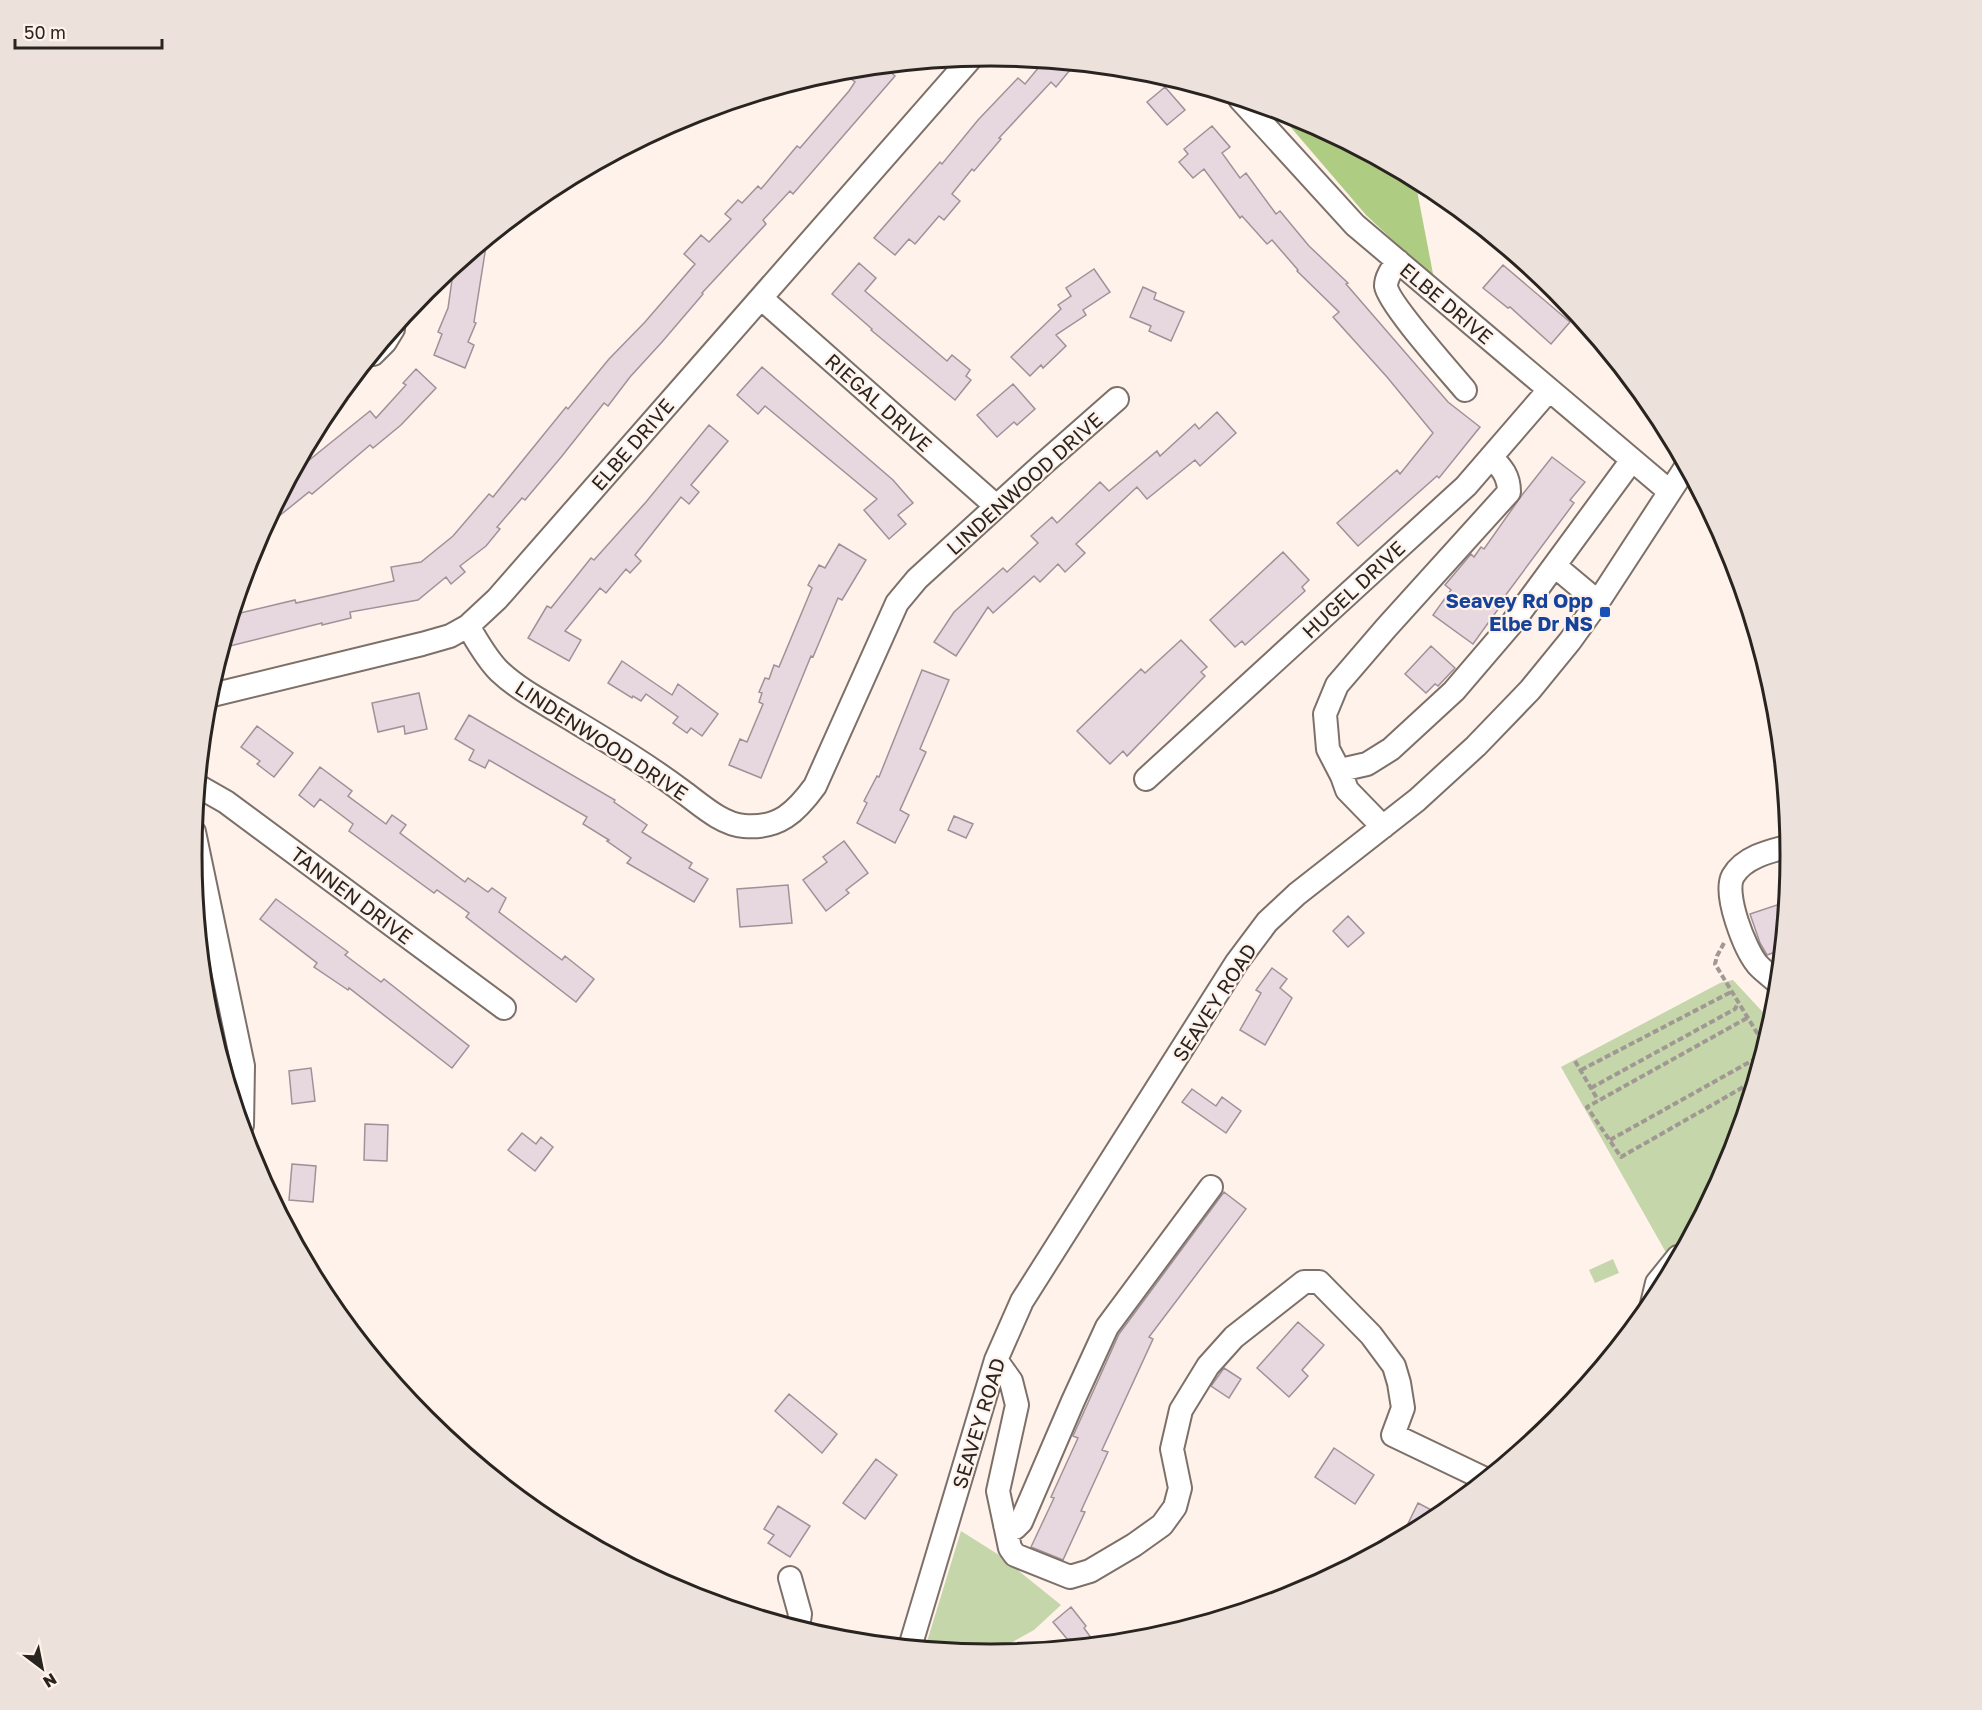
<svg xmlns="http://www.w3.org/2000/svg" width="1982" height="1710" font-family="'Golos Text',sans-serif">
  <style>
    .green { fill: #c4d6aa }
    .forest { fill: #afcc83 }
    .building { fill: #e7d7df; stroke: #a09199; stroke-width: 1.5 }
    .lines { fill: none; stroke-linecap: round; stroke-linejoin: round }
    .minor-casing { stroke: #7d7068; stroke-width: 26 }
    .path { stroke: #a19893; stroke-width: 4; stroke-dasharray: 6 3; stroke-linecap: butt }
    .minor { stroke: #fff; stroke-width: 22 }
    .transit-dot { fill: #1a4fb4; stroke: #fef2eb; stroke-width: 2 }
    .labels { text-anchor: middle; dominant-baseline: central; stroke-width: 4.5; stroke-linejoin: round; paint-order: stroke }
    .street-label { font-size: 20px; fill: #292420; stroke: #fef2eb }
    .transit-label { font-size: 20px; font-weight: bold; fill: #164399; stroke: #fef2eb; text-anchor: end }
    .rim { fill: none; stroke: #292420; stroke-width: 3 }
  </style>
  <rect width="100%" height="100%" fill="#fef2eb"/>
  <path class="green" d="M1733 980 1772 1022 1730 1161 1684 1246 1668 1256 1561 1067 1720 983Z
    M1613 1259 1619 1273 1595 1283 1589 1270Z
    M961 1531 999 1555 1061 1605 1034 1630 991 1654 925 1648Z"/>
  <path class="forest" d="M1276 110 1297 117 1415 180 1434 279 1366 215Z"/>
  <path class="building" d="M1044 61 1075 64 1056 87 1051 82 999 138 1001 139 974 171 972 169 952 194 960 201 944 220 939 216 915 244 909 239 895 255 874 238 940 162 942 164 978 120 1018 78 1025 84Z
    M884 66 895 76 793 194 790 191 763 220 766 224 702 293 703 294 662 342 630 377 608 406 604 403 562 456 525 500 522 498 497 527 500 529 486 546 460 566 465 572 451 584 446 577 418 600 350 612 351 618 322 625V623L222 648 232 615 295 600 296 603 394 581 391 567 421 562 453 536 489 494 493 497 566 407 568 409 609 359 645 322 695 264 684 254 701 235 709 242 731 219 725 214 738 200 742 203 758 186 761 189 797 146 800 148 849 91 855 82 850 78 858 69Z
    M1165 87 1185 110 1167 125 1147 102Z
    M1212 126 1230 147 1222 153 1240 178 1246 173 1276 214 1280 211 1309 246 1348 283 1346 284 1448 402 1480 427 1439 478 1437 476 1358 546 1337 523 1397 470 1400 474 1433 433 1387 377 1333 317 1339 312 1297 271 1298 270 1272 240 1267 244 1242 216 1240 218 1204 169 1193 178 1179 162 1188 154 1184 149Z
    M487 240 474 322 476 323 468 342 474 345 465 368 434 355 442 334 438 332 448 308 454 266Z
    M859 263 876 278 865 291 947 361 952 355 970 370 966 376 971 380 955 400 871 330 872 329 832 294Z
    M1503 265 1570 322 1551 344 1510 307 1508 308 1483 288Z
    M1094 269 1110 292 1083 310 1086 315 1056 335 1066 346 1043 368 1041 365 1030 376 1011 357 1061 309 1058 305 1071 296 1066 288Z
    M1143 287 1156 293 1154 299 1184 312 1171 341 1149 331 1151 326 1130 317Z
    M762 367 893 480 913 503 898 515 906 524 889 539 864 510 877 499 765 406 758 414 737 395Z
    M416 369 436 388 401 425 373 448 370 445 312 494 309 492 263 529 292 474 370 411 376 418 406 385 403 383Z
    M1013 384 1035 409 1017 425 1014 422 997 437 977 415Z
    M1217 412 1236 433 1200 466 1195 460 1147 499 1137 487 1076 544 1085 553 1065 572 1058 564 1040 582 1034 576 993 613 988 607 956 656 934 642 954 612 1003 568 1007 572 1038 543 1031 536 1052 517 1057 523 1100 482 1109 491 1157 451 1160 456 1195 424 1199 429Z
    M709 425 728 441 691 485 699 492 689 504 681 497 635 555 641 561 630 573 626 569 606 593 600 588 565 631 581 640 569 661 528 638 547 606 551 608 591 558 594 560 646 502Z
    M1552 457 1585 482 1570 500 1574 503 1502 600 1504 601 1473 644 1433 615 1451 590 1445 585 1471 554 1474 557 1481 547 1484 549 1522 495Z
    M839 544 866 560 842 600 838 598 813 657 811 656 761 778 729 765 740 739 747 742 763 704 759 702 762 693 759 692 765 678 769 679 774 665 779 667 812 588 808 585 819 565 825 568Z
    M1283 552 1309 580 1302 587 1305 591 1245 645 1242 641 1235 647 1210 620Z
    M1181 640 1207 667 1201 672 1205 676 1127 756 1123 751 1110 764 1077 731 1141 669 1145 673Z
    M1431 646 1455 668 1438 686 1435 684 1426 693 1405 674Z
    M622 661 672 695 678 684 718 714 702 736 691 728 687 733 673 723 678 717 646 694 641 701 633 696 632 698 608 683Z
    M922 670 949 680 920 749 926 752 900 810 909 815 895 843 857 823 867 803 864 801 877 776 879 777Z
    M419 693 427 729 405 734 404 726 378 732 372 703Z
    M469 715 615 800 614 802 647 825 642 832 692 863 689 868 708 879 694 902 627 863 631 858 607 841 609 840 583 824 587 817 489 760 485 768 469 760 474 750 455 739Z
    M257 726 293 753 274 777 257 764 260 761 241 747Z
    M320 767 352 791 348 796 386 824 392 815 406 825 400 833 465 882 468 878 488 892 492 888 506 898 499 912 562 960 565 956 594 979 576 1002 466 917 469 913 437 890 434 893 349 831 353 824 320 799 314 807 299 795Z
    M954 816 973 824 966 838 948 830Z
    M844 841 868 873 846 890 849 893 826 911 803 880 827 862 823 857Z
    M788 885 792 923 740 927 737 889Z
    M276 899 348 952 345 955 381 982 384 979 469 1046 452 1068 349 988 348 990 314 967 317 963 260 919Z
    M1786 902 1781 950 1767 955 1760 943 1750 914Z
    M1348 916 1364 933 1348 947 1333 931Z
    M1272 968 1287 979 1280 988 1292 998 1265 1045 1240 1030 1261 993 1256 990Z
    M311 1068 315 1101 292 1104 289 1071Z
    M1192 1089 1216 1106 1222 1097 1241 1111 1226 1133 1182 1102Z
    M365 1124 388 1125 387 1161 364 1160Z
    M522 1133 536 1144 541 1137 553 1147 535 1171 508 1150Z
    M292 1164 316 1166 313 1202 289 1200Z
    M1224 1192 1246 1209 1149 1337 1153 1339 1102 1450 1108 1452 1081 1511 1085 1512 1063 1560 1031 1547 1054 1498 1051 1497 1078 1438 1073 1436 1119 1334Z
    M1298 1322 1324 1345 1302 1370 1308 1376 1289 1397 1257 1368Z
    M1224 1368 1241 1379 1229 1398 1211 1386Z
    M789 1394 837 1434 822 1453 775 1411Z
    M1334 1448 1374 1475 1355 1504 1315 1477Z
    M876 1459 897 1475 865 1519 843 1503Z
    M1418 1503 1441 1515 1401 1538Z
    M778 1506 810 1526 790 1557 768 1543 774 1535 764 1529Z
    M1071 1607 1086 1626 1084 1628 1092 1639 1084 1645 1076 1646 1070 1639 1068 1640 1053 1622Z"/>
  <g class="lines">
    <g class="minor-casing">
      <path id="minor" d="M1240 99 1355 225 1669 491
        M1398 261C1393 268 1386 276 1386 286 1388 303 1450 372 1465 390
        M761 298 996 506
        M373 354 385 342 393 329
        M1555 566 1598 602
        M468 626C477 641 486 658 499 671 520 691 547 704 571 719 609 742 646 764 682 791 700 804 721 824 744 826 779 829 796 812 815 786L897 603 917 579 1043 464 1117 399
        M208 696 422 644 450 636 468 626 497 599 972 57
        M1342 776 1328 749 1325 714 1337 685 1386 628 1509 492C1509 476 1502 468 1491 457
        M1146 779 1466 486 1549 390
        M198 786 226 802 504 1008
        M1383 827 1347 790 1342 776 1345 769 1367 764 1391 749 1454 691 1513 622 1632 460
        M194 832 243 1066 242 1125
        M1778 983C1771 976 1763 971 1757 964 1745 949 1723 894 1733 876 1744 857 1770 851 1790 846
        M1652 1304 1657 1283 1678 1257
        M996 1360 1011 1381 1017 1405 998 1491 1010 1548 1015 1555 1070 1577 1090 1571 1134 1545 1162 1525 1175 1507 1180 1488 1172 1449 1181 1410 1208 1366 1234 1337 1304 1282H1319L1371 1335 1394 1366 1399 1383 1403 1408 1393 1435 1485 1479
        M1005 1525 1015 1528 1021 1522 1073 1401 1107 1327 1211 1187
        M790 1578 800 1614 798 1628
        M910 1647 996 1360 1022 1301 1237 962 1267 922 1297 894 1417 800 1476 746 1530 690 1570 641 1598 602 1686 467"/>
    </g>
    <path class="path" d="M1724 943 1717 956 1715 964 1765 1046
      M1747 1018 1587 1107 1621 1157 1754 1081
      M1575 1061 1598 1100
      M1581 1070 1731 992
      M1591 1088 1735 1009 1738 1003
      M1610 1140 1762 1055"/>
    <use href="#minor" class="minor"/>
  </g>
  <rect class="transit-dot" x="1599" y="606" width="12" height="12" rx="3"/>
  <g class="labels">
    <g class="street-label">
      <text transform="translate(1447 303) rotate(40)">ELBE DRIVE</text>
      <text transform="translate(879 402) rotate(42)">RIEGAL DRIVE</text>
      <text transform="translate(632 444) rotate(-49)">ELBE DRIVE</text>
      <text transform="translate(1024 483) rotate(-42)">LINDENWOOD DRIVE</text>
      <text transform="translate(1353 589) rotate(-43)">HUGEL DRIVE</text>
      <text transform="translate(602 740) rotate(33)">LINDENWOOD DRIVE</text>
      <text transform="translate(352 895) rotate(37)">TANNEN DRIVE</text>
      <text transform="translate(1214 1002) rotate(-57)">SEAVEY ROAD</text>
      <text transform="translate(978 1423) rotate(-73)">SEAVEY ROAD</text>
    </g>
    <g class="transit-label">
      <text x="1593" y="600">Seavey Rd Opp<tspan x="1593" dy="23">Elbe Dr NS</tspan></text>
    </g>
  </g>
  <path d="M0 0H1982V1710H0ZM202 855a789 789 0 1 1 1578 0a789 789 0 1 1-1578 0Z" fill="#ede2db" fill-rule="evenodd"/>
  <path class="rim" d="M202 855a789 789 0 1 1 1578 0a789 789 0 1 1-1578 0Z"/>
  <g transform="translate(42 1668) rotate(148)" stroke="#fef2eb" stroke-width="4.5" paint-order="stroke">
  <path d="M0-4.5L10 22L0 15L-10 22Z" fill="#292420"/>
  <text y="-9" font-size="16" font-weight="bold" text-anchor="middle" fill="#292420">N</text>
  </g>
  <path d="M15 39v9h147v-9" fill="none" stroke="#292420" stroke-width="3"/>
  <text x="24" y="39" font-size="18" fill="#292420" stroke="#fef2eb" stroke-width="4.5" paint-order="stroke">50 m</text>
</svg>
